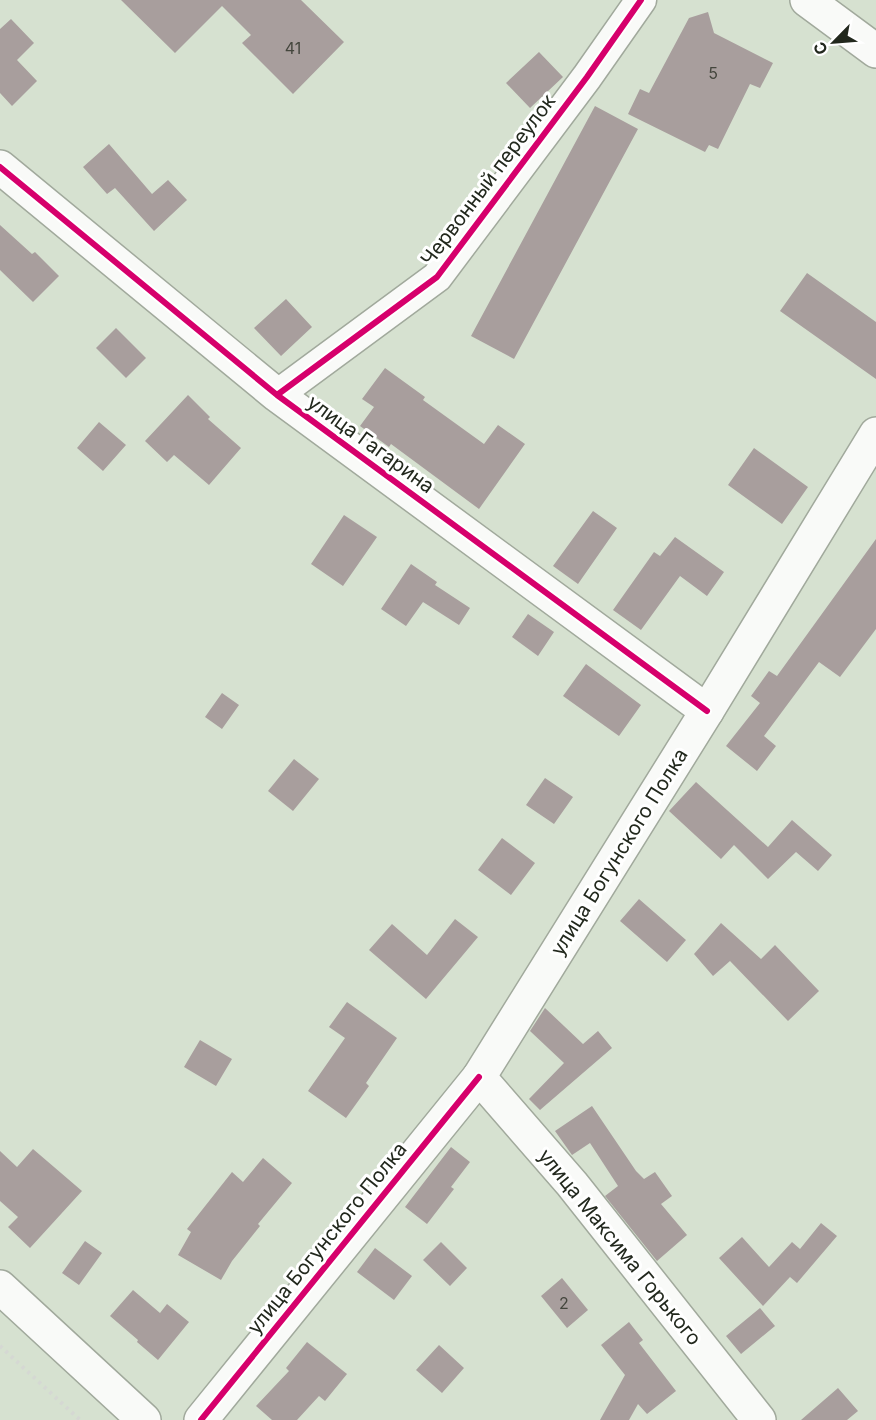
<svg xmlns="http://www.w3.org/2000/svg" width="876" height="1420" font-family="Inter,sans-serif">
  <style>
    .building { fill: #a89e9d }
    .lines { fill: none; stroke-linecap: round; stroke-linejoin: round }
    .minor-casing { stroke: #a1a99c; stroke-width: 33 }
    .tertiary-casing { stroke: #a1a99c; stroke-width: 36 }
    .secondary-casing { stroke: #a1a99c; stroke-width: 36 }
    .path { stroke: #d5d8d3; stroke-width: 4; stroke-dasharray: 3 4.5; stroke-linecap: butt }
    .minor { stroke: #f9faf8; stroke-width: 30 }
    .tertiary { stroke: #f9faf8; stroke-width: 33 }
    .secondary { stroke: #f9faf8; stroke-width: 33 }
    .cycleway-casing { stroke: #fff; stroke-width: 10 }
    .cycleway { stroke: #d6006c; stroke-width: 6 }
    .labels { text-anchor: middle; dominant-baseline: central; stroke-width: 6; stroke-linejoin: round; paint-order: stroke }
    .number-label { font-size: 16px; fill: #44463d }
    .street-label { font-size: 20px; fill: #22281d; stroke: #fff }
  </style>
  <rect width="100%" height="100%" fill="#d6e1d0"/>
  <path class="building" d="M121 0H301L344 42 293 94 242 43 251 35 222 6 175 53Z
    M708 12 714 33 773 63 760 88 750 84 718 149 709 145 705 152 628 114 640 89 649 93 689 18Z
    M11 19 34 43 17 60 37 81 12 106 0 93V29Z
    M539 52 563 77 530 108 506 83Z
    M595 106 638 129 514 359 471 336Z
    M109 144 152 194 168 180 187 200 154 231 115 188 107 194 83 167Z
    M0 225 32 254 35 252 59 276 33 302 0 270Z
    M807 273 876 322V379L780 311Z
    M286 299 312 327 281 356 254 328Z
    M116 328 146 358 126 378 96 348Z
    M385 368 425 397 423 400 484 444 498 425 525 444 479 509 391 444 389 447 360 426 374 407 362 399Z
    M188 395 210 417 208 419 241 448 209 485 174 455 167 462 145 441Z
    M99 422 126 445 103 471 77 448Z
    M754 448 808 487 782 524 728 485Z
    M593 511 617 528 578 584 553 566Z
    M344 515 377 537 343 586 311 564Z
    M675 537 724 572 707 596 680 576 641 630 613 610 654 552 660 556Z
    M876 539V629L840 677 819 662 764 736 776 746 757 771 726 746 760 703 751 696 769 671 777 676Z
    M411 564 437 582 435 585 470 608 459 625 423 602 406 626 381 609Z
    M528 614 554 632 538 656 512 637Z
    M586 664 641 705 619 736 563 696Z
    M222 693 239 705 222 729 205 717Z
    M294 759 319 779 293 811 268 791Z
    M545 778 573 797 554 824 526 805Z
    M696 782 768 847 792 820 832 855 818 871 796 852 768 879 734 845 721 859 669 811Z
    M502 838 535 863 511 895 478 870Z
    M639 899 686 940 667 962 620 921Z
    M455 919 478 937 426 999 369 950 392 924 427 955Z
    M721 923 761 959 775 945 819 991 788 1021 730 961 713 976 694 954Z
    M347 1002 397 1038 366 1083 369 1086 346 1118 308 1091 345 1038 329 1027Z
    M545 1008 583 1044 598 1031 612 1048 540 1110 529 1099 564 1063 530 1031Z
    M200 1040 232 1059 216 1086 184 1067Z
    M592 1106 636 1171 644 1179 655 1172 672 1196 661 1204 687 1235 657 1261 605 1196 618 1186 590 1143 572 1155 555 1131Z
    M451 1147 470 1162 451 1187 454 1189 427 1224 405 1207Z
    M33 1149 82 1191 30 1248 8 1227 18 1217 0 1201V1151L17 1167Z
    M263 1158 292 1183 258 1224 260 1226 232 1261 221 1280 178 1255 191 1232 187 1229 232 1172 243 1182Z
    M821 1223 837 1236 797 1283 790 1277 763 1306 719 1258 742 1237 769 1267 792 1242 800 1249Z
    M85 1241 102 1253 79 1285 62 1273Z
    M441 1242 467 1268 450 1286 423 1260Z
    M375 1248 412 1276 394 1300 357 1272Z
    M562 1278 588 1310 567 1328 541 1296Z
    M133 1290 160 1313 167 1304 189 1322 158 1360 137 1342 138 1340 110 1316Z
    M760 1308 775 1326 741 1354 726 1336Z
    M629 1322 643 1340 639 1343 676 1391 647 1414 638 1404 629 1420H600L625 1375 601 1345Z
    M307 1342 347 1374 325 1401 319 1396 297 1420H272L256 1406 289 1371 286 1368Z
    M439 1345 464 1368 442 1393 416 1370Z
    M838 1388 858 1411 847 1420H801Z"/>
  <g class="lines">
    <g class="minor-casing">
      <path id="minor" d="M277 395 437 277 587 77 641 0"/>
    </g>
    <g class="tertiary-casing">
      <path id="tertiary" d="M0 167 277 395 707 711
        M0 1287 144 1420
        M201 1420 479 1077"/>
    </g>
    <g class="secondary-casing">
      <path id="secondary" d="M807 0 876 51
        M759 1420 572 1184 479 1077 707 711 876 434"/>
    </g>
    <path class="path" d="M0 1346 80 1420"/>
    <use href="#minor" class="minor"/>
    <use href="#tertiary" class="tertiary"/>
    <use href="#secondary" class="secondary"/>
    <g class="cycleway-casing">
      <path id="cycleway" d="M0 167 277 395 707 711
        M277 395 437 277 587 77 641 0
        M201 1420 479 1077"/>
    </g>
    <use href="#cycleway" class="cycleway"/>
  </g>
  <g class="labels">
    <g class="number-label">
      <text x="293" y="48">41</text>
      <text x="713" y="73">5</text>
      <text x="564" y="1303">2</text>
    </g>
    <g class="street-label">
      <text transform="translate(488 180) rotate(-53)">Червонный переулок</text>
      <text transform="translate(371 444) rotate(36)">улица Гагарина</text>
      <text transform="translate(619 852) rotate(-58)">улица Богунского Полка</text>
      <text transform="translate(327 1238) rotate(-51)">улица Богунского Полка</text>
      <text transform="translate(620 1247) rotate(51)">улица Максима Горького</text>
    </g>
  </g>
  <g transform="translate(834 42) rotate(245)" stroke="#ffffff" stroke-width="4.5" paint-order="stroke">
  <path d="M0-4.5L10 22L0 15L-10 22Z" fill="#22281d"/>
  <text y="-9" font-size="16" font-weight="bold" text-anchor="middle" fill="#22281d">С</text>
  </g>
</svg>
